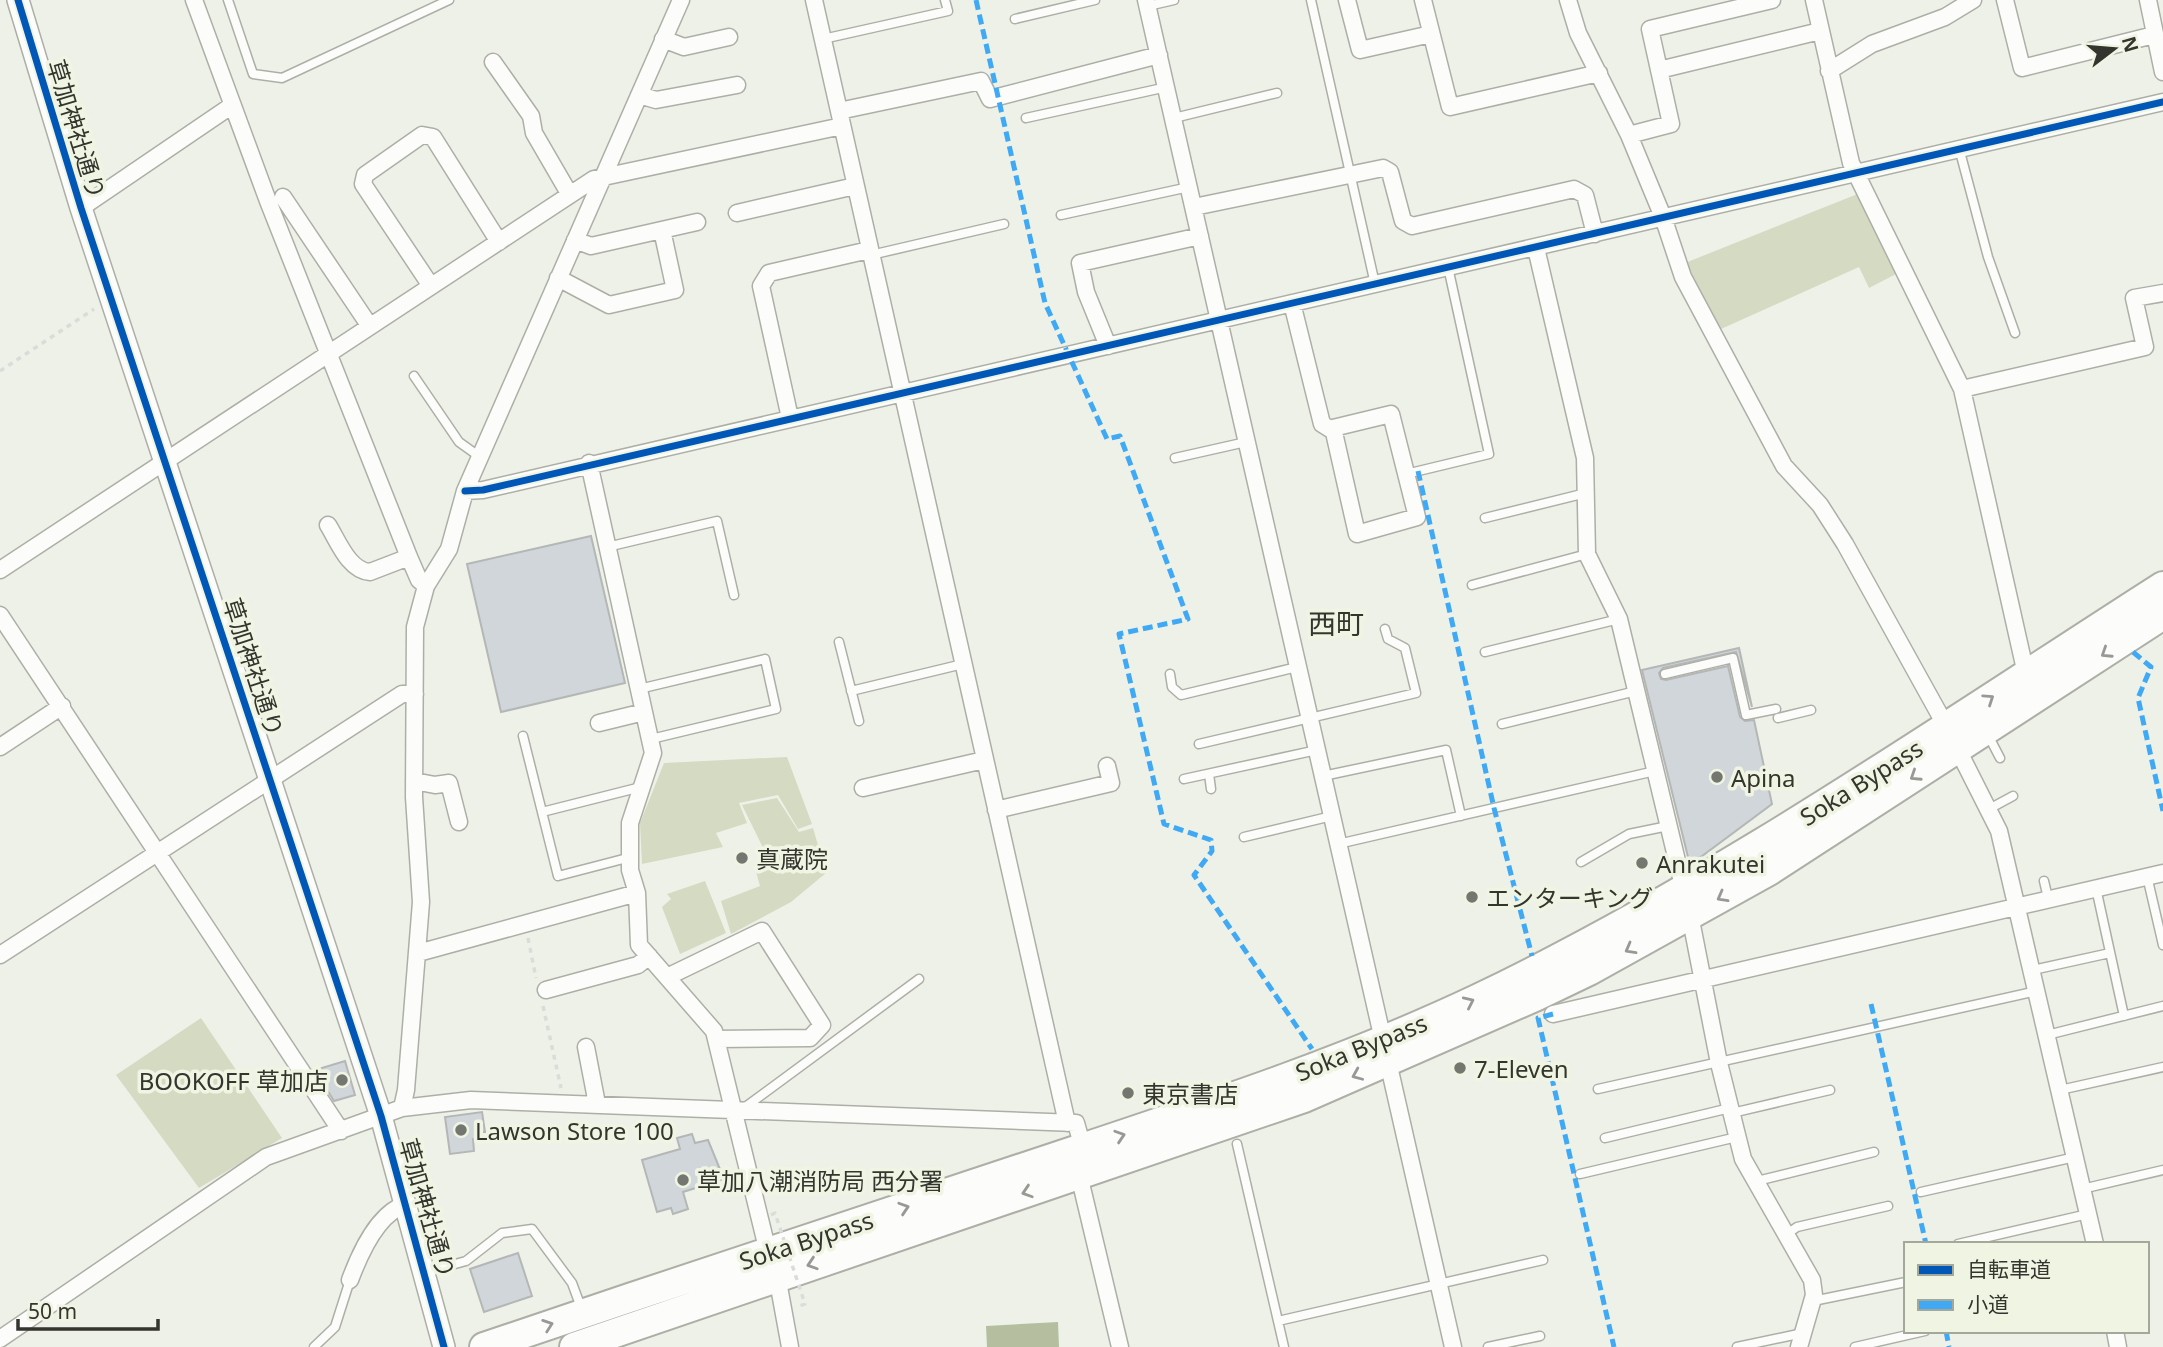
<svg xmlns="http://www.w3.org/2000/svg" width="2163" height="1347" font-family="'Noto Sans','Noto Sans JP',sans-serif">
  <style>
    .green { fill: #d4dbc2 }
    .water { fill: #b5bf9f }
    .building { fill: #d0d6d9; stroke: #b4b7b6; stroke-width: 2 }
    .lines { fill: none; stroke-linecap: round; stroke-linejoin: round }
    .lane-casing { stroke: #adafa7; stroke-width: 11 }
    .street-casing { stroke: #adafa7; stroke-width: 19 }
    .secondary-casing { stroke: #adafa7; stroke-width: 24 }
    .highway-casing { stroke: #adafa7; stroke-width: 32 }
    .path { stroke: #dbdcd9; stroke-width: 3.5; stroke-dasharray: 5 5; stroke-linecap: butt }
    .lane { stroke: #fcfdfb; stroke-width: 8 }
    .street { stroke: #fcfdfb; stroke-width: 16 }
    .secondary { stroke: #fcfdfb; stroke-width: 21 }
    .highway { stroke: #fcfdfb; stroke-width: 28 }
    .path-bridge { stroke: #dbdcd9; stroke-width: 3.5; stroke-dasharray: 5 5; stroke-linecap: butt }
    .quiet { stroke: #3fa9f5; stroke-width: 5; stroke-dasharray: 10 5; stroke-linecap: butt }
    .cycleway-casing { stroke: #f0f5e3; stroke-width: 11 }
    .cycleway { stroke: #0057b8; stroke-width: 7 }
    .oneway { stroke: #989994 }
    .poi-dot { fill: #74776f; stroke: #f0f5e3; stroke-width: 2.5 }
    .labels { text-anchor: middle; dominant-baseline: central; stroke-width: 7; stroke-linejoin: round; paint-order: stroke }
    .street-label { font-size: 24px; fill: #33352e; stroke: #f0f5e3 }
    .poi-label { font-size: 24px; fill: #33352e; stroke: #f0f5e3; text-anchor: start }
    .quarter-label { font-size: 28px; fill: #33352e; stroke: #f0f5e3 }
  </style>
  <rect width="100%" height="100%" fill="#eef1e7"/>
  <path class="green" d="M1860 193 1898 273 1869 288 1859 267 1721 329 1685 263Z
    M787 757 812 824 798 829 778 795 739 803 747 823 716 833 723 847 642 864 640 823 664 763Z
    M777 798 799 832 813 828 826 873 791 902 731 934 721 901 760 886 754 864 768 858 742 805Z
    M705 881 726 933 680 954 662 907 671 899 667 894Z
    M201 1018 282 1138 199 1188 116 1075Z"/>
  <path class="water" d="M1058 1322 1059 1347H987L986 1326Z"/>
  <path class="building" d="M591 536 625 683 501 712 467 564Z
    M1739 648 1752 707 1736 652 1663 668 1659 673 1661 679 1666 680 1728 666 1740 717 1745 721 1754 720 1772 804 1690 865 1642 670Z
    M345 1061 355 1095 334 1101 315 1070Z
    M482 1112 485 1132H480V1138L473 1139 474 1151 450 1154 445 1117Z
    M692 1134 695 1143 708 1140 724 1179 683 1192 688 1209 673 1214 671 1208 657 1212 642 1160 680 1149 677 1138Z
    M518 1253 532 1296 484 1312 470 1269Z"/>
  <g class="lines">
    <g class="lane-casing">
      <path id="lane" d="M228 0 253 74 282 78 449 0
        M1311 0 1375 284
        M1148 6 1174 0
        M1015 19 1095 0
        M823 39 948 11 945 0
        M1026 118 1167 87
        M1174 118 1277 93
        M1959 148 1988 257 2015 333
        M1061 215 1189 187
        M871 255 1004 224
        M414 376 459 442 480 457
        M1175 458 1246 442
        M1406 474 1489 454 1448 267
        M1485 518 1586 493
        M607 547 717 521 734 595
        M1472 585 1587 554
        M839 642 859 721
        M1485 652 1619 619
        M1170 674 1172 687 1181 695 1297 667
        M1665 674 1733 658 1746 715 1776 709
        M639 689 765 659 776 709 651 739
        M851 691 963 664
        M1778 718 1811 710
        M1502 724 1636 691
        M1987 733 2000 758
        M523 736 558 876 631 857
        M1199 744 1416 693 1405 648 1388 639 1385 629
        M1209 774 1211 789
        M1323 776 1446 750 1461 816
        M1184 779 1317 750
        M1989 809 2013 796
        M542 812 641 787
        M1244 837 1332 816
        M1338 844 1655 771
        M1581 862 1629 834 1668 826
        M2147 876 2163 945
        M2044 881 2048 898
        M2096 888 2124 1016
        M2033 970 2110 953
        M2047 1035 2163 1006
        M1598 1089 2037 991
        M2060 1090 2163 1067
        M744 1108 919 979
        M1732 1113 1830 1090
        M1605 1138 1730 1108
        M1237 1144 1284 1347
        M1580 1174 1737 1137
        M1757 1181 1874 1152
        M2082 1189 2163 1170
        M1921 1192 2075 1157
        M1787 1234 1797 1227 1888 1206
        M1958 1244 2088 1214
        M426 1272 466 1261 502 1233 532 1229 572 1283 582 1310
        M1813 1301 1906 1282
        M1278 1321 1543 1260
        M314 1347 335 1327 350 1280
        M1488 1347 1540 1336
        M1737 1347 1803 1333
        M1855 1347 1925 1331"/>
    </g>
    <g class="street-casing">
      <path id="street" d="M194 0 268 201 409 557 419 580 426 586
        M814 0 1067 1123
        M1146 0 1453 1347
        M1347 0 1360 50 1431 34
        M1423 0 1450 107 1599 73
        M1568 0 1578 33 1629 135 1663 217 1683 277 1784 466 1820 505 1845 544 1947 728 1999 831 2095 1244
        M1814 0 1851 163 1962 389 2026 674
        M2005 0 2022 68 2154 35
        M2148 0 2163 72
        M663 39 684 47 729 37
        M493 62 531 116 534 133 570 195
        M1659 70 1820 31
        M1829 71 1872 44 1945 17 1973 0
        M639 95 656 100 737 85
        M839 111 981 81 990 99 1159 55
        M1629 135 1671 124 1650 29 1772 0
        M283 197 369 325
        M1194 207 1383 168 1390 172 1403 221 1412 226 1574 189 1585 195 1595 234
        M81 208 231 106
        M737 213 855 186
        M575 240 591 246 697 222
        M1536 248 1585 458 1587 554 1619 619 1690 915 1719 1063 1743 1159 1812 1280 1814 1295 1799 1347
        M558 278 609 305 675 290 662 230
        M431 286 363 184 365 175 422 135 433 137 499 242
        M1292 303 1322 424 1330 429 1333 428 1391 414 1417 517 1357 534 1333 428
        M1108 346 1086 292 1080 263 1200 236
        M1962 389 2145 347 2134 298 2163 293
        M790 418 761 286 769 273 869 250
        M589 463 653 753 630 823V870L637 893 639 945 714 1031 768 1252
        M465 491 483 490 2163 102
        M328 525C338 541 349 571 370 572L409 557
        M0 570 594 179 842 126
        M0 615 341 1131
        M599 723 644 712
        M0 747 62 706
        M414 781 435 785 449 783 459 822
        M863 788 984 760
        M996 810 1111 783 1107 766
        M418 953 637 893
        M0 955 402 694H415
        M669 976 762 931 822 1025 810 1038 716 1039
        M546 990 638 965 649 956
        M1553 1014 2163 873
        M586 1047 597 1104
        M402 1108 406 1090 421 902 414 797 415 627 426 586 449 549 465 491 681 0
        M1079 1175 1120 1347
        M777 1276 790 1347
        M350 1280C360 1253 378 1212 407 1204
        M2115 1331 2118 1347
        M0 1339 266 1157 402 1108 471 1100 1076 1123 1083 1148"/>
    </g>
    <g class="secondary-casing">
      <path id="secondary" d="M18 0 81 208 381 1116 444 1347"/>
    </g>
    <g class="highway-casing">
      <path id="highway" d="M484 1347C681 1280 879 1215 1076 1150 1211 1105 1348 1060 1477 999 1719 883 1938 730 2163 586
        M574 1347 1304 1098 1537 996 1589 971 1769 871 2163 615"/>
    </g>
    <path class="path" d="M0 371 94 309
      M528 938 536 978
      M543 1006 561 1088"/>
    <use href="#lane" class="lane"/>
    <use href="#street" class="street"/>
    <use href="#secondary" class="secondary"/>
    <use href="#highway" class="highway"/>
    <path class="path-bridge" d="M771 1215 775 1213 805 1304 800 1306"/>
    <path class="quiet" d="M976 0 1045 303 1107 439 1120 436 1188 619 1119 634 1164 824 1211 840 1212 851 1194 875 1312 1049
      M1418 471 1494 808 1532 956
      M2133 652 2151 667 2138 698 2163 811
      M1871 1004 1926 1244
      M1553 1014 1538 1018 1614 1347
      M1946 1331 1949 1347"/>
    <g class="cycleway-casing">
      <path id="cycleway" d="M18 0 81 208 381 1116 444 1347
        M465 491 483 490 2163 102"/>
    </g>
    <use href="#cycleway" class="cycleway"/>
  </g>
  <defs><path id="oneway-chevron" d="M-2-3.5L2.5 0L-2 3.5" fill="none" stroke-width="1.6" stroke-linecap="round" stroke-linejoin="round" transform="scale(1.75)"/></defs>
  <g class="oneway">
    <use href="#oneway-chevron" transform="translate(2106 653) rotate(147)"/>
    <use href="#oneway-chevron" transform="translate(1989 699) rotate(-34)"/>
    <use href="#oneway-chevron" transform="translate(1915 776) rotate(147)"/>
    <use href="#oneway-chevron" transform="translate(1722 897) rotate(151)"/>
    <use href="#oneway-chevron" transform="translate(1630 949) rotate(151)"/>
    <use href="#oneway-chevron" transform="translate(1469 1002) rotate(-25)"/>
    <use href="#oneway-chevron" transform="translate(1357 1075) rotate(157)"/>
    <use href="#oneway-chevron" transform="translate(1120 1136) rotate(-18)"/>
    <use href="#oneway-chevron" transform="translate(1027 1192) rotate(162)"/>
    <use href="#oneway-chevron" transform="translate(904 1208) rotate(-18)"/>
    <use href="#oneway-chevron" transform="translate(812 1264) rotate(162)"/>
    <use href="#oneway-chevron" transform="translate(548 1325) rotate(-19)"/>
  </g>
  <g class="poi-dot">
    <circle cx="1717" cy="777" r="7"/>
    <circle cx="742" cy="858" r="7"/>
    <circle cx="1642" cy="863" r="7"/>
    <circle cx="1472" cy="897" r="7"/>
    <circle cx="1460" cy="1068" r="7"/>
    <circle cx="342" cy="1080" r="7"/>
    <circle cx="1128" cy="1093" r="7"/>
    <circle cx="461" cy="1130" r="7"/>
    <circle cx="683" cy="1180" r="7"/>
  </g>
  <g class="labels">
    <g class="street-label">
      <text transform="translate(77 129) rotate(73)">草加神社通り</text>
      <text transform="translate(254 667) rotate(72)">草加神社通り</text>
      <text transform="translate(1861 782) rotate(-32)">Soka Bypass</text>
      <text transform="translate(1361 1047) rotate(-22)">Soka Bypass</text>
      <text transform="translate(428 1208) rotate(74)">草加神社通り</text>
      <text transform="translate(806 1240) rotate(-18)">Soka Bypass</text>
    </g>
    <g class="poi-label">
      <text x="1731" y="777">Apina</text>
      <text x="756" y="858">真蔵院</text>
      <text x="1656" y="863">Anrakutei</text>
      <text x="1486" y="897">エンターキング</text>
      <text x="1474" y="1068">7-Eleven</text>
      <text x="328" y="1080" text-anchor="end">BOOKOFF 草加店</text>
      <text x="1142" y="1093">東京書店</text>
      <text x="475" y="1130">Lawson Store 100</text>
      <text x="697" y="1180">草加八潮消防局 西分署</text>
    </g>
    <g class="quarter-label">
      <text x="1336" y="623">西町</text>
    </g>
  </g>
  <rect x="1904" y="1242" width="245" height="91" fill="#f0f5e3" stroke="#a4a89b" stroke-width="2"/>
  <rect x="1918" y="1265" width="35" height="10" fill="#0057b8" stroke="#a4a89b" stroke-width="2"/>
  <text x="1967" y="1277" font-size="21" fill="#33352e">自転車道</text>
  <rect x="1918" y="1300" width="35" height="10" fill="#3fa9f5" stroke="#a4a89b" stroke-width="2"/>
  <text x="1967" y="1312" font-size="21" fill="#33352e">小道</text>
  <g transform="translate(2114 49) rotate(74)" stroke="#f0f5e3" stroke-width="5" paint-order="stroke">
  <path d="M0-5L12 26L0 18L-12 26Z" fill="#33352e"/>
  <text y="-10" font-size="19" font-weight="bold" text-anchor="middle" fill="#33352e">N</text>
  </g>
  <path d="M18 1319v10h140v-10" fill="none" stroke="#33352e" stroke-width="3.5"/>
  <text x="28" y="1319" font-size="21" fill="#33352e" stroke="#f0f5e3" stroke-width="5" paint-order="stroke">50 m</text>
</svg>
